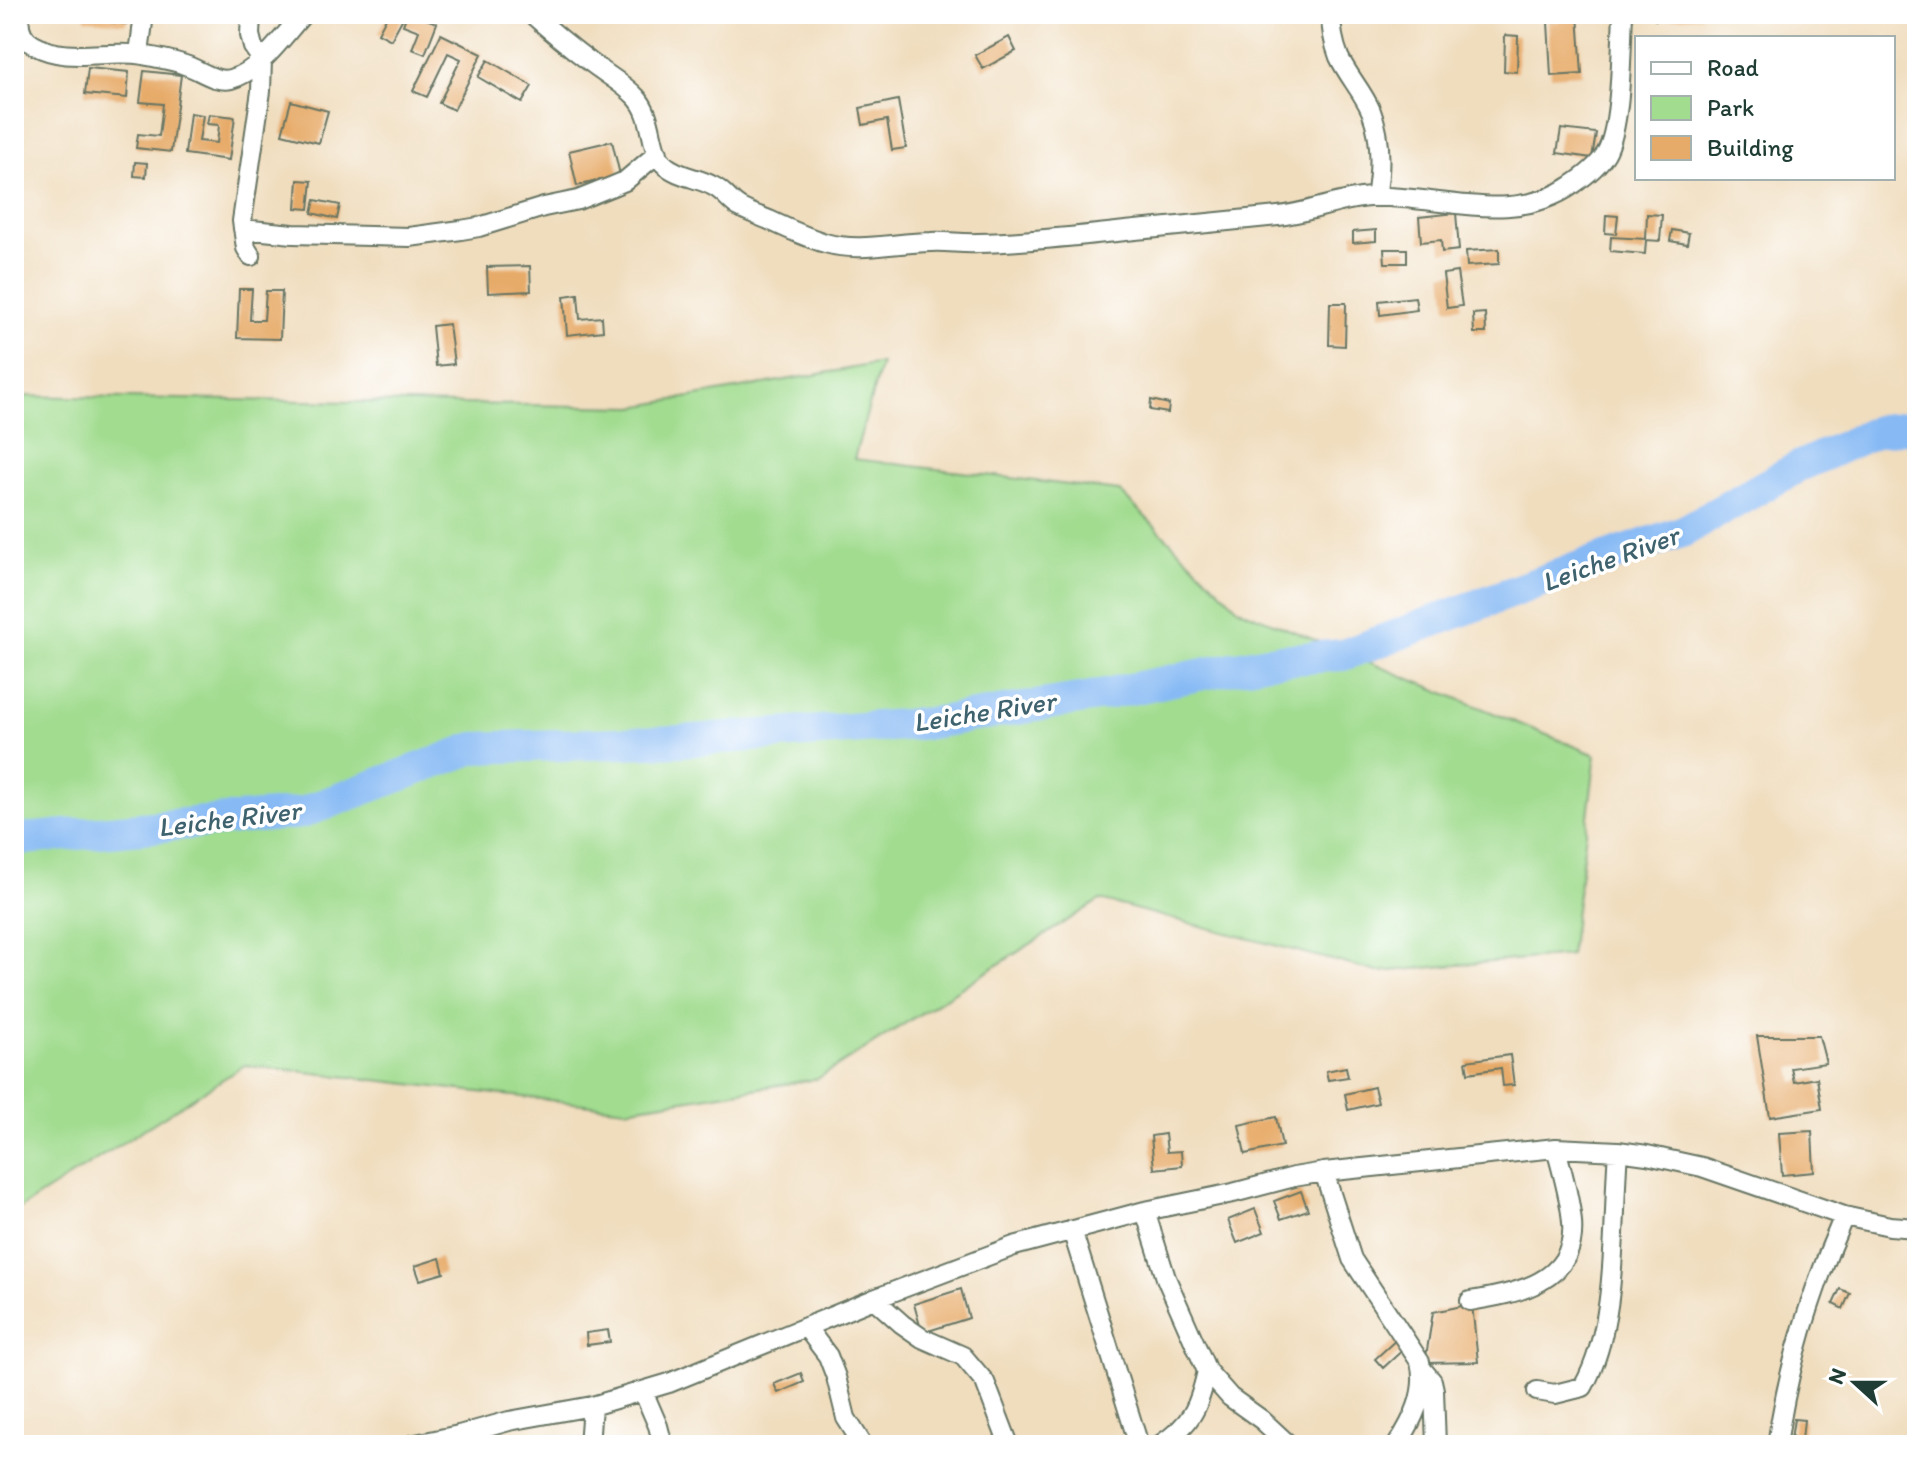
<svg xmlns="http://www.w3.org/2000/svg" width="1931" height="1459" font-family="Itim,sans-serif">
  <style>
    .green { fill: #a1dc8f; stroke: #608c62; stroke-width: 2 }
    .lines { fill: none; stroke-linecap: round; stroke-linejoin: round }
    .river { stroke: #87baf4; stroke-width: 32 }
    .building { fill: #e7ab69 }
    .minor-casing { stroke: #687564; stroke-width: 22 }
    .minor { stroke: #fff; stroke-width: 18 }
    .labels { text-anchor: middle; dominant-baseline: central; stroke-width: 7; stroke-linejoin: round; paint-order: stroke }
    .water-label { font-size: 28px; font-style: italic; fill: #3e626e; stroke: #fff }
  </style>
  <rect width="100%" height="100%" fill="#fff"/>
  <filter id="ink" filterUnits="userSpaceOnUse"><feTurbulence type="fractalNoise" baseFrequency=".0125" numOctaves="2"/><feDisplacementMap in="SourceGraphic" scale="16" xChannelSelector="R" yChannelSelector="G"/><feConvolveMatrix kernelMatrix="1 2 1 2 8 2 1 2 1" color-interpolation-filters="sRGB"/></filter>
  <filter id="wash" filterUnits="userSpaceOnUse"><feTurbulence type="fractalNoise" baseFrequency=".006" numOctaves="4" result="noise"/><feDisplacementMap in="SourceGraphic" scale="32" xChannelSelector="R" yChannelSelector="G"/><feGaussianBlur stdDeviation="1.8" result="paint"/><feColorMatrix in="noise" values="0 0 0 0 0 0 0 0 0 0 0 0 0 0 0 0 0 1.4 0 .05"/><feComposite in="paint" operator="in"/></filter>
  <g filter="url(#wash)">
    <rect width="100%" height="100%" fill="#f0ddbe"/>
    <path class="green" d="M881 363 854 459 1119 491 1239 609 1596 755 1570 955 1378 972 1100 900 817 1079 626 1109 245 1065 14 1212V396L634 407Z"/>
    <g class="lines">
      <path class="river" d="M14 840 301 813 474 748 680 741 931 723 1091 697 1267 661 1343 655 1582 566 1684 531 1798 467 1877 431 1917 426"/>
    </g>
    <g id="blocks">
      <path class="building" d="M85 14H127L126 24 85 19Z
        M388 14H405L391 40 378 33Z
        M407 14H412L437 23 425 54 412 49 419 31 403 25Z
        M1559 14H1578L1582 74 1551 76 1548 22 1559 21Z
        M1654 14H1701V16L1655 20Z
        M441 34 482 54 454 110 439 103 461 59 448 53 427 97 413 91Z
        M1505 35 1518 36 1517 72 1504 71Z
        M1009 37 1016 51 983 69 975 55Z
        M488 60 532 86 522 103 478 77Z
        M88 68 129 72 127 98 85 94Z
        M144 71 181 75 171 152 136 148 138 134 159 136 163 104 140 102Z
        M898 100 906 148 892 150 887 120 863 125 860 108Z
        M291 101 328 111 319 143 282 134Z
        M190 113 203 115 199 141 217 143 219 125 207 124 209 114 235 117 229 160 185 154Z
        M1561 129 1596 133 1592 158 1557 153Z
        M612 141 620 175 577 186 569 151Z
        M135 162 147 163 146 177 134 176Z
        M298 180 312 181 309 209 296 208Z
        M315 200 340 205 337 219 312 213Z
        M1456 213 1459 250 1442 252 1441 240 1421 242 1419 217Z
        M1647 214 1662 215 1660 241 1646 240 1645 254 1610 251 1611 237 1646 239Z
        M1606 215 1618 216 1616 234 1605 233Z
        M1376 230V241L1353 243V232Z
        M1672 230 1689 233 1687 244 1670 241Z
        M1384 249H1407V263H1385Z
        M1499 249V264L1467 266 1466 251Z
        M530 266 531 291 488 293 487 267Z
        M1457 272 1462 306 1447 308 1443 274Z
        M239 289H252L250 320H264L266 291H282L280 339 237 338Z
        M578 294 580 319 602 317 603 331 567 335 564 296Z
        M1415 297 1417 310 1380 315 1379 301Z
        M1330 303H1346L1345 346 1329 345Z
        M1485 313 1486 333H1474L1473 314Z
        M449 324 454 364 436 366 432 326Z
        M1151 400 1169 404 1168 413 1150 410Z
        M1757 1036H1819L1826 1063 1791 1068 1794 1082 1817 1078 1822 1109 1770 1117Z
        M1510 1055 1514 1085 1503 1086 1501 1068 1468 1073 1466 1061Z
        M1346 1067 1348 1077 1328 1080 1326 1071Z
        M1374 1087 1378 1103 1348 1110 1345 1094Z
        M1276 1117 1282 1146 1245 1154 1239 1125Z
        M1812 1131 1814 1172 1782 1175 1779 1133Z
        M1165 1134 1167 1152 1181 1151 1182 1166 1154 1169 1151 1136Z
        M1301 1191 1308 1210 1281 1219 1274 1201Z
        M1255 1209 1264 1232 1237 1243 1228 1220Z
        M440 1258 444 1273 420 1280 415 1266Z
        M961 1289 969 1318 922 1333 914 1304Z
        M1840 1289 1850 1293 1843 1309 1833 1304Z
        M1472 1304 1478 1362 1425 1363 1433 1312Z
        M608 1330 610 1342 587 1345 586 1333Z
        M1398 1338 1406 1347 1383 1368 1375 1359Z
        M801 1373 804 1382 778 1393 774 1384Z
        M1794 1419 1804 1420 1802 1440 1791 1439Z"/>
    </g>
  </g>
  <g filter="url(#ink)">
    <use href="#blocks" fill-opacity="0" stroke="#687564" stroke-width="2"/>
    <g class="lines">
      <g class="minor-casing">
        <path id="minor" d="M20 14C18 27 22 39 34 45 67 64 107 49 143 55 157 58 172 60 185 65 199 69 215 83 231 79 259 72 284 35 303 14
          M251 14 250 35 253 47 262 60 261 91 242 221 246 248 251 256
          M532 14C550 30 569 46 589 61 604 73 623 83 636 97 655 117 648 147 664 164 676 176 699 178 713 186 724 191 729 201 739 207 748 212 759 216 769 220 788 229 806 237 825 243 861 253 895 242 931 242 947 241 962 244 978 243 1038 242 1098 233 1158 228 1198 224 1238 220 1278 216 1309 213 1339 199 1370 197 1436 194 1512 227 1572 185 1584 177 1599 165 1606 153 1622 125 1621 48 1623 14
          M1331 14C1331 28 1334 44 1339 57 1348 76 1363 92 1371 111 1382 139 1381 169 1376 197
          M139 54 144 14
          M243 229 293 234 409 237 461 230 479 227 544 207 578 200 613 186 625 181 658 153
          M1324 1172 1352 1259 1420 1362C1428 1392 1412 1422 1397 1445
          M1145 1211 1166 1278 1207 1371 1230 1397 1262 1420 1289 1445
          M1072 1230 1139 1445
          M874 1299 902 1324 922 1338 963 1356 985 1382 1009 1445
          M1470 1301C1516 1294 1577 1282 1572 1222 1570 1197 1562 1172 1556 1148
          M806 1327 828 1356 836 1377 846 1418 863 1445
          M1422 1369 1432 1381 1434 1390 1436 1445
          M643 1391 658 1426 663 1445
          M1537 1391 1555 1394 1583 1387C1619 1324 1612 1223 1618 1151
          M411 1445 459 1435 509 1421 592 1406 669 1383 874 1299 1014 1246 1145 1211 1233 1193 1294 1177 1324 1172 1556 1148 1618 1151 1647 1155 1702 1167 1844 1216 1890 1226 1917 1228
          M589 1445 592 1406
          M1160 1445C1192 1424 1199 1407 1207 1371
          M1777 1445C1788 1365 1812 1289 1844 1216"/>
      </g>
      <use href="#minor" class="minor"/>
    </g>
  </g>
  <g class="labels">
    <g class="water-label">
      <text transform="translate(1610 558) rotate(-20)">Leiche River</text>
      <text transform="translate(984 711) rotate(-9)">Leiche River</text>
      <text transform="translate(229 818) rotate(-7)">Leiche River</text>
    </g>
  </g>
  <rect width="1931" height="1459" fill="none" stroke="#fff" stroke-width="48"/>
  <rect x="1635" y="36" width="260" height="144" fill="#ffffff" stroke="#a5b1ae" stroke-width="2"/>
  <rect x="1651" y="62" width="40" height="12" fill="#ffffff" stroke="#a5b1ae" stroke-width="2"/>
  <text x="1707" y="76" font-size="24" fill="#1f3d34">Road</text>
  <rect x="1651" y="96" width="40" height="24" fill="#a1dc8f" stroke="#a5b1ae" stroke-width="2"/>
  <text x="1707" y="116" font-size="24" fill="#1f3d34">Park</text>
  <rect x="1651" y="136" width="40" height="24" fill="#e7ab69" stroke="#a5b1ae" stroke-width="2"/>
  <text x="1707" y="156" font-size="24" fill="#1f3d34">Building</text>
  <g transform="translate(1855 1383) rotate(291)" stroke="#ffffff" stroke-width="6" paint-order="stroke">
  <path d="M0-6L14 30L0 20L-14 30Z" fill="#1f3d34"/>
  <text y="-12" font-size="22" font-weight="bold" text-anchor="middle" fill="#1f3d34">N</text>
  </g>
</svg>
